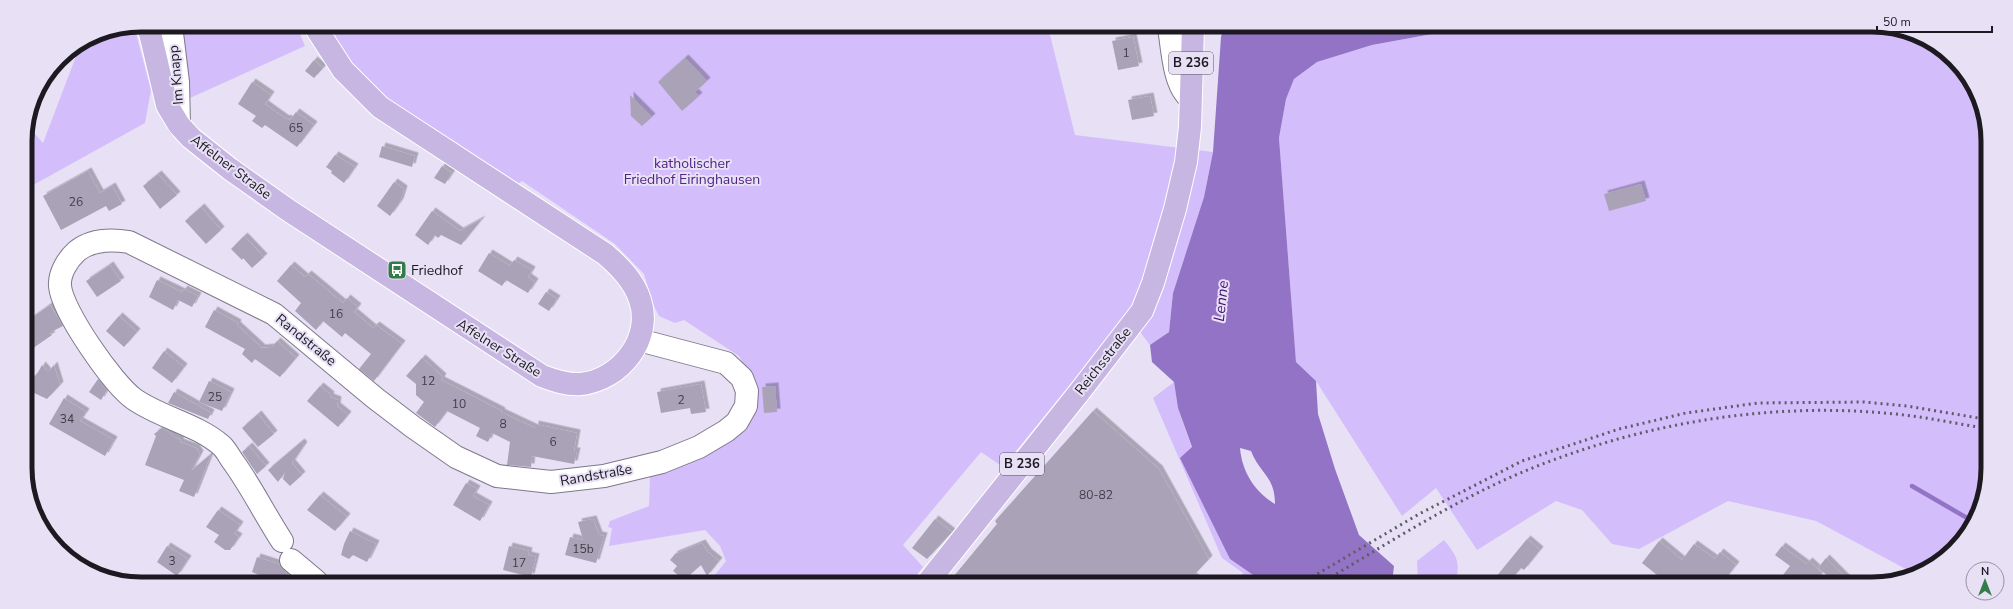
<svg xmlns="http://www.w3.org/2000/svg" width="2013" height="609" font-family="'Nunito Sans',sans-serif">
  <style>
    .green { fill: #d3bdfb }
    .water { fill: #9373c5; fill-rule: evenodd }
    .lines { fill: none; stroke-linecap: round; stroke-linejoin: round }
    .stream { stroke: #9373c5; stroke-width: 4.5 }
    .building { fill: #aaa3b7; filter: url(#shadow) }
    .minor-casing { stroke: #7f788b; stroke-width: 24 }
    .major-casing { stroke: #fff; stroke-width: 24 }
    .minor { stroke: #fff; stroke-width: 22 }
    .major { stroke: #c7b6e2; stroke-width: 22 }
    .rail { stroke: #5f5b67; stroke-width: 3; stroke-dasharray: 2 4; stroke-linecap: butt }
    .labels { text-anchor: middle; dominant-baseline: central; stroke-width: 4; stroke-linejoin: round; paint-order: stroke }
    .number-label { font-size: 12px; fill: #403c46 }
    .shield { fill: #e8e1f6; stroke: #595561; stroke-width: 1 }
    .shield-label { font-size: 13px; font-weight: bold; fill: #1c1921 }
    .street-label { font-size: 14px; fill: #1c1921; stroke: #e8e1f6 }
    .park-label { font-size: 14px; fill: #532587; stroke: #e8e1f6 }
    .poi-label { font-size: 14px; fill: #1c1921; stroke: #e8e1f6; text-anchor: start }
    .water-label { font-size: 15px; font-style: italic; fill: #441074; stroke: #e8e1f6 }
    .rim { fill: none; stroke: #1c1921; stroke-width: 5 }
  </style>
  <defs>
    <filter id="shadow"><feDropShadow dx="3.5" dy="-3.5" stdDeviation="0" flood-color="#0004"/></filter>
  </defs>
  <rect width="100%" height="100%" fill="#e8e1f6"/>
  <path class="green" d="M180 25H296L305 46 190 98Z
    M322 25 1048 27 1075 135 1213 152 1204 197 1173 293 1169 332 1150 345 1127 315 1003 467 981 452 903 545 923 567 911 582 710 581 726 561 720 546 705 530 609 546 612 528 608 527 610 521 649 506 650 476 713 451 753 382 739 356 684 320 675 323 659 316 653 304 644 274 615 244 522 181 515 186 399 112 359 78Z
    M134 26 151 90 145 123 26 189 25 134 27 125 43 143 78 51H71L97 34Z
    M1465 28 1902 29 1954 59 1986 119 1984 498 1972 526 1948 555 1917 575 1816 521 1728 501 1639 549 1612 544 1582 510 1556 501 1477 550 1436 488 1402 516 1316 381 1296 362 1279 138 1286 99 1294 79 1317 62 1372 45Z
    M1174 382 1178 408 1230 559 1256 577 1259 582H1240L1243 573 1222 558 1153 398Z
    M1444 540C1457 556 1461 562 1455 583H1418L1417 561Z"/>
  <path class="water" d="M1224 27 1465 28 1372 45 1317 62 1294 79 1286 99 1279 138 1296 362 1316 381 1318 414 1335 469 1359 535 1394 566 1392 583 1259 582 1256 577 1230 559 1180 458 1192 447 1178 408 1174 382 1152 362 1150 345 1169 332 1173 293 1204 197 1213 152 1221 37ZM1240 448 1251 451C1260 474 1275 476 1275 504 1255 492 1242 472 1240 448Z"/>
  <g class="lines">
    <path class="stream" d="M1912 486 1974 522"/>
  </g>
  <path class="building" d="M1133 37 1139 66 1118 70 1112 41Z
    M685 58 707 81 695 92 699 96 682 111 658 82Z
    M314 60 323 68 314 78 305 71Z
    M252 82 271 95 265 104 286 119 287 118 290 120 296 112 314 125 297 147 265 125 262 128 252 121 256 116 238 104Z
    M630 95 652 117 642 126 631 116Z
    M1150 96 1154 116 1132 120 1128 100Z
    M382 146 415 156 412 167 379 157Z
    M335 155 355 167 344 183 331 173 332 171 326 167Z
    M442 166 452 173 445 184 434 178Z
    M88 171 100 193 112 186 122 204 109 211 106 206 61 230 43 196Z
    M158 174 177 195 160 209 143 186Z
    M394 182 404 189 400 202 390 216 377 206Z
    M1641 184 1646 201 1609 211 1604 194Z
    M201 207 221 230 206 244 185 221Z
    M432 211 460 231 482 219 461 245 441 235 438 238 435 235 428 245 415 235Z
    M244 236 264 257 252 268 243 258 242 260 231 249Z
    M489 253 510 266 514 260 532 270 528 277 535 282 528 293 506 280 502 286 478 271Z
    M110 265 121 281 97 297 86 281Z
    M291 265 305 277 308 274 343 303 347 298 358 307 354 312 373 328 376 325 402 344 374 381 359 369 371 354 345 333 342 337 323 321 316 330 295 311 301 303 277 281Z
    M157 280 182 292 184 289 198 296 192 307 178 300 173 310 149 297Z
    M546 292 557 299 549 311 538 304Z
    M50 305 63 326 49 333 52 335 26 353V322Z
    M214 310 238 323 237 325 262 348 272 347 277 341 296 358 280 377 255 359 252 363 242 354 245 349 205 327Z
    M119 316 137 332 124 347 106 331Z
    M164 351 184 367 172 383 152 368Z
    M422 358 443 377 441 380 502 411 501 412 535 428V424L577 433 574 451H577L574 464 532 456 531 467 507 465 510 442 492 433 488 442 476 436 480 428 447 411 435 427 416 413 424 402 416 395V384L406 376Z
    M42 365 48 372 54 365 60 385 47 399 32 392 34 389 27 386V383L37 374Z
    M98 379 107 390 101 400 89 392Z
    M209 381 231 392 222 411 199 402Z
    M701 384 706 412 691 414 690 408 661 413 657 392Z
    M320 386 331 395 330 397 338 400 337 406 348 415 338 427 307 401Z
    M775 386 777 412 764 413 762 387Z
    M174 392 211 413 208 419 168 403Z
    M64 398 86 412 80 421 114 440 105 456 49 424Z
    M1093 411 1159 469 1209 559 1193 576 1200 582H949L997 524 995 521Z
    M258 414 274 434 258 447 242 428Z
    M162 428 168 431 174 437 181 440 180 442 196 448 200 454 191 471 211 454 194 497 179 491 184 480 145 465 156 436 154 434Z
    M301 442 304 445 292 463 302 475 290 486 283 479 285 472 278 482 268 470Z
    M249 446 266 466 257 474 242 452Z
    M466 483 477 489 473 496 489 505 480 521 453 505Z
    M320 495 347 517 335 531 307 510Z
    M218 510 240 525 234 534 239 537 230 550H225L214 542 219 535 206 527Z
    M593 519 599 535 604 536 596 563 565 555 570 537 583 540 578 522Z
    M935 519 952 532 927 559 912 548Z
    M350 531 376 544 367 562 353 555 349 559 341 555 344 544Z
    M1527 539 1540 550 1524 570 1521 568 1508 583H1491Z
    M1659 541 1682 560 1694 544 1715 559 1720 552 1736 565 1722 583H1667L1642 563Z
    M702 543 708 552 719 561 707 576 701 565 684 580 673 571 677 566 670 560 675 554Z
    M167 546 188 559 177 576 157 562Z
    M509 546 529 551 528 555 536 557 531 577 503 570Z
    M1782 546 1806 564 1809 561 1822 573 1813 584H1776L1790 566 1775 555Z
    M257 557 279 564 287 573 284 580H271L252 572Z
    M1826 558 1852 584H1838L1818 568Z"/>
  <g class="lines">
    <g class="minor-casing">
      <path id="minor" d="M171 25 178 82 179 125
        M1169 27C1172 47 1174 87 1190 98
        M282 541C265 515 252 488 234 463 230 458 227 451 222 446 197 424 161 418 134 399 113 384 62 311 60 286 59 273 68 259 77 251 92 239 111 239 129 242L274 314 375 398 413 427 456 457 497 476 551 482 604 476 662 462 699 447 726 431 737 422 746 406 747 391 742 378 726 363 639 340
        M291 560 316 581"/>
    </g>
    <g class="major-casing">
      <path id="major" d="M146 25 150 33 167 105 179 125 191 138 230 169 288 210 542 376C555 381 567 385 581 384 620 380 653 339 640 300 634 281 620 267 605 254L380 107 343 70 314 25
        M928 582 1081 390 1142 311 1153 283 1175 209 1186 162 1190 127 1193 27"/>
    </g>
    <use href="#minor" class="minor"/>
    <use href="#major" class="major"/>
    <path class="rail" d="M1302 583 1419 514 1522 461 1619 429 1686 413 1758 403 1864 402 1907 406 1984 419
      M1321 583C1387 544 1453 501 1525 471 1644 422 1776 400 1904 415 1931 418 1958 424 1984 428"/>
  </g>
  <defs>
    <g id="bus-square" transform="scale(1)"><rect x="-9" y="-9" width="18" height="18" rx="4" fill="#337b48" stroke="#e8e1f6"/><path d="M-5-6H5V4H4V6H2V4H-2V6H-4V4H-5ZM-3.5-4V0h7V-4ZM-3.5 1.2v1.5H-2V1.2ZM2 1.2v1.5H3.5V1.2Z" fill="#fff"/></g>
  </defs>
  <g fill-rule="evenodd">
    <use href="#bus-square" x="397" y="270"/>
  </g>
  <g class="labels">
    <g class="number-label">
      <text x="1126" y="53">1</text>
      <text x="296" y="128">65</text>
      <text x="76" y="202">26</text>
      <text x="336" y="314">16</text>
      <text x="428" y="381">12</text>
      <text x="215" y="397">25</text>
      <text x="681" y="400">2</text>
      <text x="459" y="404">10</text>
      <text x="67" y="419">34</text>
      <text x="503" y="424">8</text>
      <text x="553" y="442">6</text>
      <text x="1096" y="495">80-82</text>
      <text x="583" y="549">15b</text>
      <text x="172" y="561">3</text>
      <text x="519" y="563">17</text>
    </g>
    <g class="shield">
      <rect x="1169" y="52" width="44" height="22" rx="3"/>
      <rect x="1000" y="453" width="44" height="22" rx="3"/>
    </g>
    <g class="shield-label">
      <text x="1191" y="63">B 236</text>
      <text x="1022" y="464">B 236</text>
    </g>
    <g class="street-label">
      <text transform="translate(176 75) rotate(-95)">Im Knapp</text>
      <text transform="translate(231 167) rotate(37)">Affelner Straße</text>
      <text transform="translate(306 340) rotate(39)">Randstraße</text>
      <text transform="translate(499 348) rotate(32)">Affelner Straße</text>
      <text transform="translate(1103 361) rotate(-52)">Reichsstraße</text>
      <text transform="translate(596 475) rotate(-10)">Randstraße</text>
    </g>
    <g class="park-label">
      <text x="692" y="163">katholischer<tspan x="692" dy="16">Friedhof Eiringhausen</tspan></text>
    </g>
    <g class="poi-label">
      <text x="411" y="270">Friedhof</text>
    </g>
    <g class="water-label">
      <text transform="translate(1221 301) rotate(-84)">Lenne</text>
    </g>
  </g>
  <path d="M0 0H2013V609H0ZM141 32H1872A109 109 0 0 1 1981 141V468A109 109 0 0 1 1872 577H141A109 109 0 0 1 32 468V141A109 109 0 0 1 141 32Z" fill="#e8e1f6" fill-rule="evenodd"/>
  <path class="rim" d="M141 32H1872A109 109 0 0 1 1981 141V468A109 109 0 0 1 1872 577H141A109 109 0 0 1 32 468V141A109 109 0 0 1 141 32Z"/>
  <g transform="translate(1985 581)"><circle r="19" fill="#e8e1f6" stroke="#9691a1"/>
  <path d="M0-3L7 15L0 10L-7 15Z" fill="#337b48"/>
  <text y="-6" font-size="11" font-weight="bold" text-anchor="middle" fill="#1c1921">N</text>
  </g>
  <path d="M1877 26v6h115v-6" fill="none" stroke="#1c1921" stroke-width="2"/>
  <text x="1883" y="26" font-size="12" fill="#1c1921" stroke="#e8e1f6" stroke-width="3" paint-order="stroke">50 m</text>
</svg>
